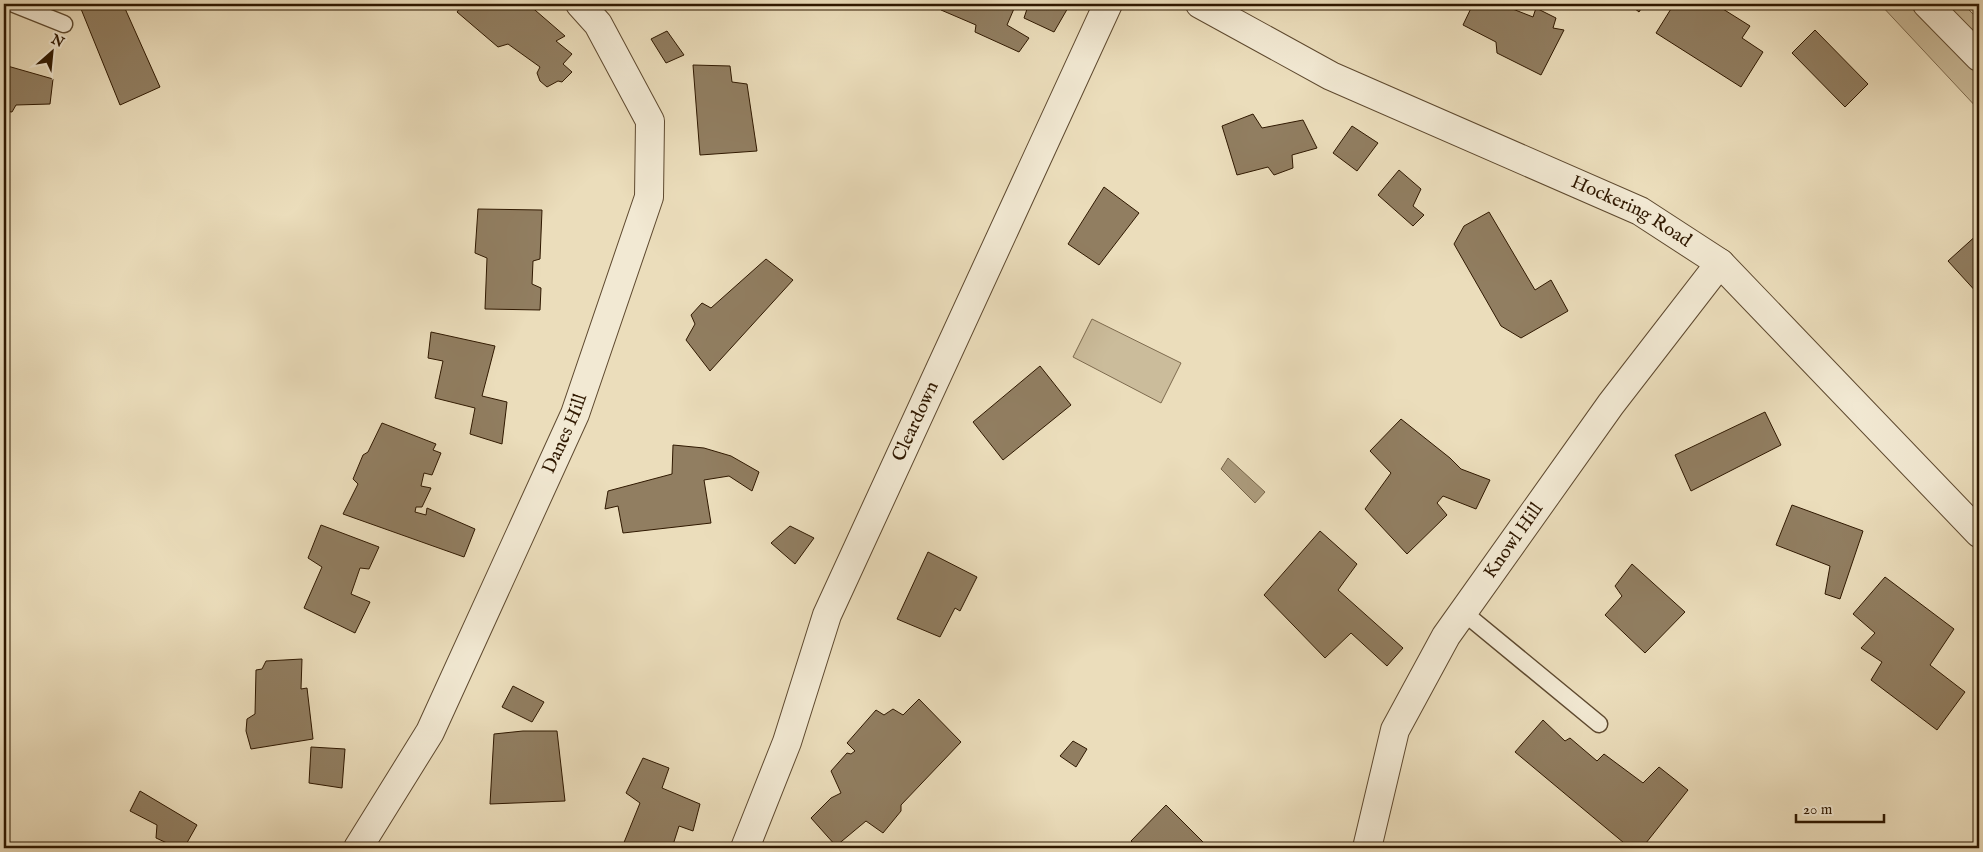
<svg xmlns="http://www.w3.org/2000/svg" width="1983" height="852" font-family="'IM FELL English',serif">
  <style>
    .green { fill: #cbbc9b; stroke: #7d6a4e }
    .water { fill: #ab9a7b; stroke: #79664a }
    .building { fill: #917e61; stroke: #2f1800 }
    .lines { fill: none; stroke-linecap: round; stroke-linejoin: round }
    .lane-casing { stroke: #5e492f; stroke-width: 19 }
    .street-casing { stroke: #5e492f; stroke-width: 30 }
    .lane { stroke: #f2e9d3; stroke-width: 16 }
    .street { stroke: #f2e9d3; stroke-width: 28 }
    .labels { text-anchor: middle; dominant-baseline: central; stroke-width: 4.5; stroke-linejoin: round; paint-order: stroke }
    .street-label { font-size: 19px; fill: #2f1800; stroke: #f2e9d3 }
  </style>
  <rect width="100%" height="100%" fill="#ebddbb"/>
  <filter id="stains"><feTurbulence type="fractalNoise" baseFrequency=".004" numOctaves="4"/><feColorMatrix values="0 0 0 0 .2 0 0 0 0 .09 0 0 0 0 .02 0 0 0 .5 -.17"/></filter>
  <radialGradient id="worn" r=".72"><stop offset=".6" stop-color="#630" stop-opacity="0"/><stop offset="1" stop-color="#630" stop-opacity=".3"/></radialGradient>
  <path class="green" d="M1880 4H1963L1979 20V110Z
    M1092 319 1181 363 1161 403 1073 357Z"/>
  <path class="water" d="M1228 458 1265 492 1255 503 1221 469Z"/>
  <path class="building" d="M79 4H123L160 87 120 105Z
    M463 4H528L565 36 556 41 572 54 563 64 572 72 562 82 558 81 547 87 540 81 537 73 540 67 508 44 498 47 457 12Z
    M944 4H1016L1007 25 1029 38 1019 52 975 32 976 25 941 10Z
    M1022 4H1065L1069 6 1054 32 1024 18 1028 6Z
    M1473 4H1500L1533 17 1536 8 1556 18 1553 28 1564 30 1541 75 1497 53 1496 42 1463 25Z
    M1629 4H1644L1639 12Z
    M1674 4H1715L1750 26 1742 38 1763 52 1741 87 1656 33Z
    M1815 30 1868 84 1845 107 1792 53Z
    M667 31 684 55 666 63 651 39Z
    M4 65 53 79 50 104 16 105 12 112 4 111Z
    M693 65 730 66 732 82 747 84 757 151 700 155Z
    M1253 114 1262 128 1303 120 1317 148 1292 155 1293 168 1274 175 1268 167 1237 175 1222 126Z
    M1352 126 1378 143 1357 171 1333 153Z
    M1399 170 1421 189 1413 206 1424 215 1413 226 1378 195Z
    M1104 187 1139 213 1099 265 1068 244Z
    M478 209 542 210 540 259 533 261 532 284 541 288 540 310 485 309 487 258 475 253Z
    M1489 212 1535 290 1551 280 1568 311 1521 338 1501 326 1454 244 1464 226Z
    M1979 233V295L1948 261Z
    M766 259 793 280 710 371 686 340 695 324 691 315 702 303 711 308Z
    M431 332 495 346 482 396 507 402 502 444 470 434 475 408 435 398 443 361 428 358Z
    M1040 366 1071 405 1003 460 973 422Z
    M1765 412 1781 445 1691 491 1675 455Z
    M1401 419 1450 458 1461 469 1490 480 1476 509 1443 496 1437 503 1447 515 1407 554 1365 509 1391 473 1370 451Z
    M382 423 436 444 433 450 441 453 432 475 424 473 421 486 431 488 422 507H416L415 512 426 515 427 508 475 529 464 557 343 514 358 484 353 479 363 455 368 452Z
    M673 445 704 448 731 456 759 472 752 491 729 476 704 480 711 523 623 533 618 506 605 509 608 491 672 474Z
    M1792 505 1863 531 1840 599 1825 594 1830 566 1776 545Z
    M321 525 379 547 369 569 360 568 351 594 370 602 355 633 304 608 322 567 308 558Z
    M790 526 814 538 795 564 771 543Z
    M1320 531 1357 564 1338 590 1403 648 1387 666 1351 633 1325 658 1264 595Z
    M928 552 977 577 960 611 955 608 940 637 897 619Z
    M1632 564 1685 612 1645 653 1605 615 1622 596 1615 586Z
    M1885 577 1954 629 1930 665 1965 692 1937 730 1871 680 1882 662 1861 648 1875 633 1853 614Z
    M302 659 301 689 307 688 313 739 251 749 246 731 247 719 255 714 256 670 262 669 266 661Z
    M513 686 544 702 532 722 502 707Z
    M919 699 961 742 901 805V811L883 833 866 821 836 846 811 818 831 798 841 793 831 771 847 753 851 754 855 751 847 743 876 710 884 715 893 709 903 715Z
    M1543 720 1565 741 1570 738 1597 761 1604 754 1643 783 1659 767 1688 790 1642 848H1630L1515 752Z
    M523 731H557L565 801 490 804 494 734Z
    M1073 741 1087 749 1076 767 1060 756Z
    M311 747 345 749 342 788 309 783Z
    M643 758 669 768 662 788 700 804 693 831 679 826 672 848H633L623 845 640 803 626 793Z
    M140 791 197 825 184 848H178L156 838 157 825 130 811Z
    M1166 805 1209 848H1139L1131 841Z"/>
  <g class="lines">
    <g class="lane-casing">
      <path id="lane" d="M14 4 64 24
        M1463 612 1599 724"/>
    </g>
    <g class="street-casing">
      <g id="street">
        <path id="s1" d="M1200 4 1331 76 1640 211 1720 263 1979 533"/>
        <path d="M1927 4 1979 57"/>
        <path id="s2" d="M358 848 430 732 575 414 649 197 650 121 598 24 580 4"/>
        <path id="s3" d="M745 848 787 742 827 615 1108 4"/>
        <path id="s4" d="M1367 848 1395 730 1446 636 1611 404 1720 263"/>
      </g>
    </g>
    <use href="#lane" class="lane"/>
    <use href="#street" class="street"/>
  </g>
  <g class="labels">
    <g class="street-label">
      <text stroke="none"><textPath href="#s1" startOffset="479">Hockering Road</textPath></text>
      <text stroke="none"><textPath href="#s3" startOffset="460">Cleardown</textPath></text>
      <text stroke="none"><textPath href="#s2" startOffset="464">Danes Hill</textPath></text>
      <text stroke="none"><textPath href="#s4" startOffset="345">Knowl Hill</textPath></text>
    </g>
  </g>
  <rect width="1983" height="852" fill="none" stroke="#ebddbb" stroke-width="20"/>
  <rect x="5" y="5" width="1973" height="842" fill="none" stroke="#2f1800" stroke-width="2.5"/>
  <rect x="10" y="10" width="1963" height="832" fill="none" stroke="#2f1800"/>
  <g transform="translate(52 52) rotate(27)" stroke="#f2e9d3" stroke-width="4" paint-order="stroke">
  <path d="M0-4L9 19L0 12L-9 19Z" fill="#2f1800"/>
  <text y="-8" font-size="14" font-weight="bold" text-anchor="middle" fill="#2f1800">N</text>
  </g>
  <path d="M1796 814v8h88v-8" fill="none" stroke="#2f1800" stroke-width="2.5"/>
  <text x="1803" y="814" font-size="15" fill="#2f1800" stroke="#f2e9d3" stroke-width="4" paint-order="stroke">20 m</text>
  <rect width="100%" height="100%" filter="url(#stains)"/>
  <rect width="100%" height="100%" fill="url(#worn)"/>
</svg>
